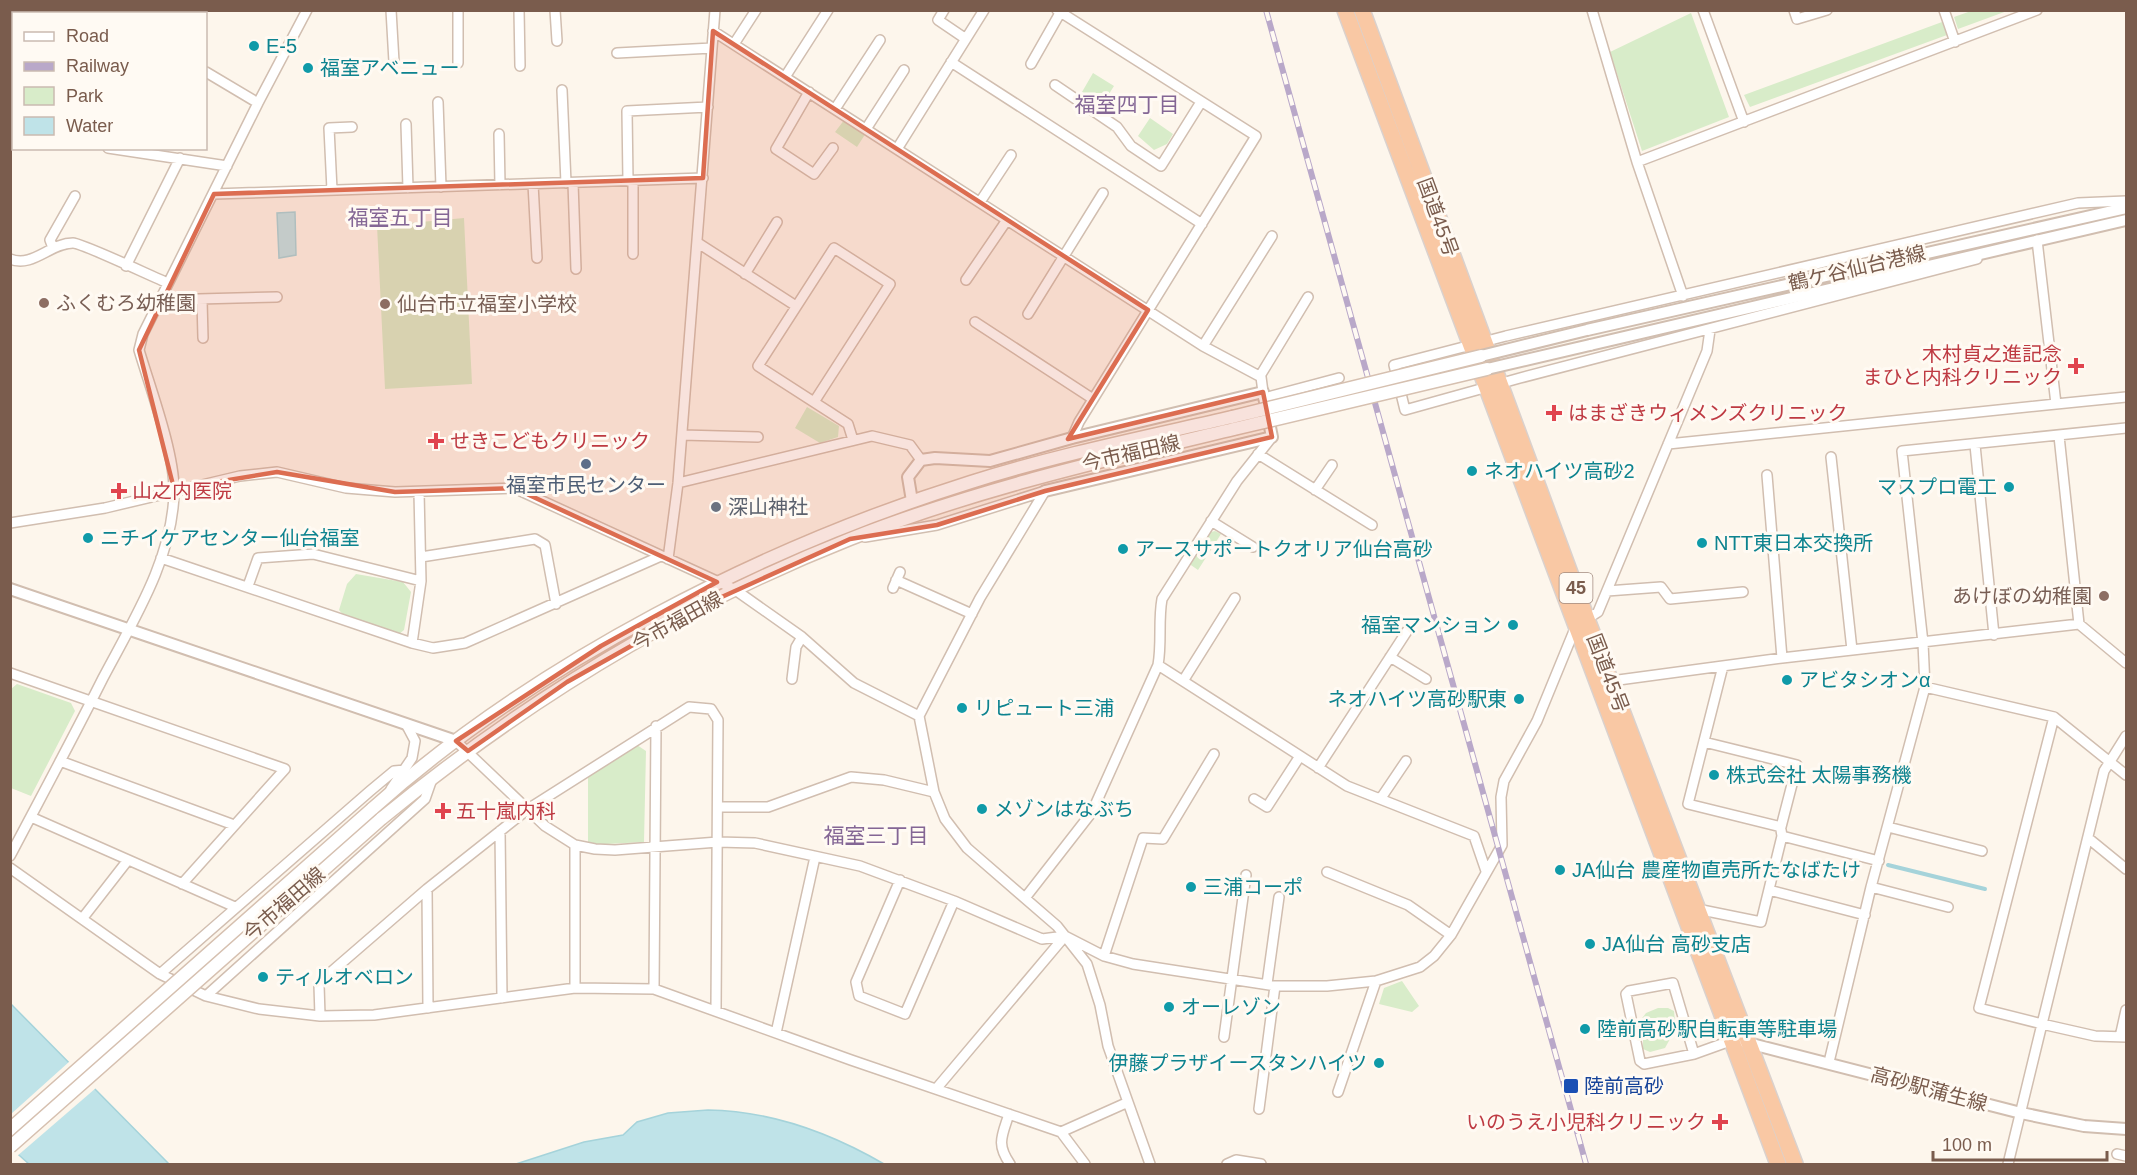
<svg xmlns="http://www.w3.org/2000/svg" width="2137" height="1175" font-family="Helvetica,'Noto Sans JP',sans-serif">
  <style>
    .green { fill: #d8ecc9 }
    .water { fill: #bfe3e8; stroke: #a5d3da; stroke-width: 1.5 }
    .pier { fill: #fdf6ec }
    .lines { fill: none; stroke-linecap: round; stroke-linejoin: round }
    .stream { stroke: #a5d3da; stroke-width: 4 }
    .minor-casing { stroke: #d1beb0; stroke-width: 12 }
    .tertiary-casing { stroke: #d1beb0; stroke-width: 14 }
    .secondary-casing { stroke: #d6c0b0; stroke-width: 15 }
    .trunk-casing { stroke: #dad1cd; stroke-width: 18 }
    .minor { stroke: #fff; stroke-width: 9 }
    .tertiary { stroke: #fff; stroke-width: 10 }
    .secondary { stroke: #fff; stroke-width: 12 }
    .trunk { stroke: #f9c8a4; stroke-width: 15 }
    .rail-casing { stroke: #b9a8c9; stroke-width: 6 }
    .rail { stroke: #fffaf3; stroke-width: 4; stroke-dasharray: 11; stroke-linecap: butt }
    .tertiary-bridge-casing { stroke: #d1beb0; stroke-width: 14; stroke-linecap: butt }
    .secondary-bridge-casing { stroke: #d6c0b0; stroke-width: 15; stroke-linecap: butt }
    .tertiary-bridge { stroke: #fff; stroke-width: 10 }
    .secondary-bridge { stroke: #fff; stroke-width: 12 }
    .marked { fill: #dc6d51; fill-opacity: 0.2; stroke: #dc6d51; stroke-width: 4.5; stroke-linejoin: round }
    .culture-dot { fill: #0f9aa8; stroke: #fffaf3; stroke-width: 2 }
    .education-dot { fill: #8d6e63; stroke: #fffaf3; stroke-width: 2 }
    .health-dot { fill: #e0444e; stroke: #fffaf3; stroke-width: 2 }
    .service-dot { fill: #5c6f8a; stroke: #fffaf3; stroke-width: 2 }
    .worship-dot { fill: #6b7280; stroke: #fffaf3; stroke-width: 2 }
    .transit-dot { fill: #1a4fb4; stroke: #fffaf3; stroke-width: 2 }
    .labels { text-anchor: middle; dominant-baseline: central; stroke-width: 6; stroke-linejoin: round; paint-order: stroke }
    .shield { fill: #fffaf3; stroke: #a28b7f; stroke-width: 1.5 }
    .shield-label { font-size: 18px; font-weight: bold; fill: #7a5c4d }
    .culture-label { font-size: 20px; fill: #0d838f; stroke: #fffaf3; text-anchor: start }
    .street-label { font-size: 20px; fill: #7a5c4d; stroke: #fffaf3 }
    .education-label { font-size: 20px; fill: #785e54; stroke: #fffaf3; text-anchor: start }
    .health-label { font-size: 20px; fill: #be3a42; stroke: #fffaf3; text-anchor: start }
    .service-label { font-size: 20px; fill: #4e5e75; stroke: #fffaf3 }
    .worship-label { font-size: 20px; fill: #5b616d; stroke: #fffaf3; text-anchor: start }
    .transit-label { font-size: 20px; fill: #164399; stroke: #fffaf3; text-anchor: start }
    .neighbourhood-label { font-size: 21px; fill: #846695; stroke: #fffaf3 }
  </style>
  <rect width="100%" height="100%" fill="#fdf6ec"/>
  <path class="green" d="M1971 11V10L2007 11 1958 29 1954 17Z
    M1691 13 1729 117 1642 151 1610 52Z
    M1942 22 1947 35 1750 107 1744 95Z
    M1093 73 1114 86 1102 105 1082 92Z
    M1150 118 1173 134 1167 144 1154 150 1138 136Z
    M845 119 866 133 857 147 835 132Z
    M464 218 472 384 385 389 377 226Z
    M807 407 839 426 838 437 820 443 795 428Z
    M1215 531 1221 534 1198 570 1188 563 1207 533Z
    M356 574 403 582 411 592 404 630 398 635 345 617 339 610 347 584Z
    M17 684 71 703 75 711 31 796 11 788V689Z
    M637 745 646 751 644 842 588 845V776Z
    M1402 981 1419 1006 1412 1012 1379 1004 1384 988Z
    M1658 1008H1668L1674 1011 1675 1021 1665 1018 1637 1025 1646 1013Z
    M1663 1034 1670 1039 1665 1048 1650 1052 1643 1049V1039Z"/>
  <path class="water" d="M295 212 296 255 279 258 277 213Z
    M10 1003 169 1164H29L11 1148Z
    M708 1110C771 1111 829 1132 884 1164H516L584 1142 623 1135 637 1122 668 1113Z"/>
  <path class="pier" d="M70 1061 96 1088 16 1157 10 1152 11 1114Z"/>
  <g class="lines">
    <path class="stream" d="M1888 865 1985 889"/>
    <g class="minor-casing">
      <path id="minor" d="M391 10 394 62
        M458 10V63
        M519 10 520 66
        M555 10 557 41
        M944 10 938 20 966 39
        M1057 10 1256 136 1079 422 1072 438
        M1592 10 1637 162 1683 296
        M1703 10 1744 122
        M1794 10 1797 19 1827 10
        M1944 10 1955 42
        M23 14 26 10
        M10 27 14 24
        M713 31 1203 346 1261 377 1263 392
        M734 44 756 10
        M617 53 712 48
        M951 62 1202 224
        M1031 64 1060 13
        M206 72 258 103
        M785 77 828 10
        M1055 85 1117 127 1131 146 1161 166 1201 102
        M562 90 566 183
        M809 92 776 149 814 174 833 148
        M10 98 14 100
        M438 102 441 187
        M835 109 880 40
        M406 124 408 188
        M866 129 904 70
        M499 134 500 185
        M108 148 227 166
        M897 149 984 10
        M1637 162 2037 10
        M628 181 627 111 708 107
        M633 181V254
        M573 183 576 269
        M533 184 537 258
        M332 190 329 128 352 127
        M214 194 703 178
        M980 202 1011 155
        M2037 240 2056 404 2126 397
        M698 243 796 306
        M53 248 50 240 75 196
        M10 259C33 268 50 243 73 243 82 243 153 277 168 283
        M1977 259 1520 378 1405 410 1394 365 1506 336 2078 203 2126 201
        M126 266 180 158
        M745 274 777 222
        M966 280 1007 220
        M160 300 277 297
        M202 300 203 338
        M1028 314 1103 193
        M975 322 1093 399
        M1203 346 1272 236
        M1260 376 1308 297
        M1264 398 1339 378
        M814 402 890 284 834 248 758 366 848 424 853 440
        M682 435 758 437
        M1668 444 2056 404
        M1975 445 1994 635
        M1258 454 1372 525
        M1831 457 1852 650
        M1767 475 1782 658
        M678 483 872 436 910 445 921 460
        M1315 490 1332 465
        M1211 521 1253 547
        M10 523 105 508 240 476 277 472 346 488 395 492 514 488 734 589 802 637 854 683 919 716 934 792 945 819 967 848 1057 926 1087 964 1100 1005 1108 1046 1150 1164
        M865 537 937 525 1045 491
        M421 557 535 539 545 545 556 604
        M161 558 412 643 433 648 465 643 661 556
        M668 559 678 483 715 10
        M896 580 972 614
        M248 586 258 558 313 554 421 581
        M893 588 900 572
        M1607 591 1661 587 1670 599 1743 592
        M2079 624 2126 663
        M412 643 421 581 419 492
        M1390 657 1426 679
        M1158 665 1347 786 1474 836 1486 871
        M10 673 285 769 182 884
        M792 679 796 647 802 637
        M1183 681 1235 598
        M1611 681 1782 658 2079 624 2059 436
        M1925 687 2054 717 2126 775
        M919 716 980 598 1045 491
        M2126 736 2104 771 2042 1024 2095 1036 2126 1037
        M456 741 545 826 575 845 595 849 615 850 718 842 755 843 860 866 954 901 1042 939 1065 936 1104 956 1133 964 1275 986H1327L1376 981 1420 967 1434 956 1451 935 1502 845 1501 797 1504 781 1537 721 1576 626 1598 612 1707 351 1710 330
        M1704 742 1797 765 1781 827 1688 804 1723 666
        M60 761 234 825
        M1318 768 1411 625
        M391 789 412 758 415 741 406 724
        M1381 798 1406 761
        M1254 799 1267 807 1300 756
        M718 807H768L851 777 884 780 934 792
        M31 817 235 907
        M1888 827 1982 851
        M1781 830 1782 836 1879 861
        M500 831 502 998
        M2088 838 2126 869
        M575 845V988
        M10 856C41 797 73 738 103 678 133 621 173 558 174 492 175 454 150 387 139 350L143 334 258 103 307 10
        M10 868 160 974 206 996 259 1009 320 1016 374 1015 575 988 654 989 851 1060 1061 1132 1085 1164
        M1327 872 1408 905 1451 935
        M900 880 856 982 859 996 905 1014 954 901
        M1871 887 1948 907
        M427 889 428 1008
        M1769 890 1865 915
        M1025 898 1092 812 1158 665C1162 642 1158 621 1162 599L1237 481 1272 437
        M1697 909 1761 922 1782 836
        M82 919 128 860
        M1104 956 1143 838 1163 839 1214 754
        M160 974 370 791 394 771 405 770
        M1267 984 1279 897
        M654 989 656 726
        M206 996 425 799 432 779
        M320 1016 319 985 323 979 427 889 528 809 689 707 711 709 718 720 716 1009
        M776 1033 815 857
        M1224 1037 1246 875
        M2120 1037 2126 1010
        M1694 1054 1673 983 1629 991 1626 994 1640 1061 1644 1064 1694 1054 1733 1040
        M1829 1062 1871 887 1925 687 1923 643 1902 451 2126 428
        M936 1089 1065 936
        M1338 1092 1376 981
        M1259 1109 1275 986
        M1009 1114C1002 1136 996 1144 1010 1164
        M1061 1132 1126 1103
        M2117 1154 2126 1156
        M1227 1164 1236 1160 1261 1164
        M2008 1164 2042 1024 1979 1008 2054 717"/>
    </g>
    <g class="tertiary-casing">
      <path id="tertiary" d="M123 14 127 10
        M10 131 14 128
        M1587 330 2126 208
        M1590 345 2126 220
        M912 501 908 477 921 460 935 458 990 461 1072 438 1263 392 1272 437 1045 491
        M10 589 456 741
        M1744 1042 2021 1113 2084 1126 2126 1129"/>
    </g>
    <g class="secondary-casing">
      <path id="secondary" d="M372 809C535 663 763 547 971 482 1056 455 1145 437 1232 417
        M381 819C522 703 680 606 850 539 974 490 1105 460 1234 429"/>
    </g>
    <g class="trunk-casing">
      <path id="trunk" d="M1345 10 1778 1164
        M1362 10 1587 619 1795 1164"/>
    </g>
    <use href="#minor" class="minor"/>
    <use href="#tertiary" class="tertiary"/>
    <use href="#secondary" class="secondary"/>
    <use href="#trunk" class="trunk"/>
    <g class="rail-casing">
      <path id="rail" d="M1266 10 1586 1164"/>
    </g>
    <use href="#rail" class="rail"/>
    <g class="tertiary-bridge-casing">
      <path id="tertiary-bridge" d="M1481 356 1587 330
        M1487 369 1590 345"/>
    </g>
    <g class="secondary-bridge-casing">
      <path id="secondary-bridge" d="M1232 417 1481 356
        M1234 429 1487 369
        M10 1129 372 809
        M10 1147 381 819"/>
    </g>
    <use href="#tertiary-bridge" class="tertiary-bridge"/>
    <use href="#secondary-bridge" class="secondary-bridge"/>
  </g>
  <path class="marked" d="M713 31 1148 310 1068 439 1263 392 1272 437 1045 491 937 525 850 539 704 605 567 682 468 751 456 741 601 646 717 582 514 488 395 492 277 472 174 489 139 350 214 194 703 178Z"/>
  <g class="culture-dot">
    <circle cx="254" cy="46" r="6"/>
    <circle cx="308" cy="68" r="6"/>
    <circle cx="1472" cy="471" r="6"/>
    <circle cx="2009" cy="487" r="6"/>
    <circle cx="88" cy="538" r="6"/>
    <circle cx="1702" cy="543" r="6"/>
    <circle cx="1123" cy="549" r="6"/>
    <circle cx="1513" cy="625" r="6"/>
    <circle cx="1787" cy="680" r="6"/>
    <circle cx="1519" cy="699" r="6"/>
    <circle cx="962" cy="708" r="6"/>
    <circle cx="1714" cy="775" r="6"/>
    <circle cx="982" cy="809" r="6"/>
    <circle cx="1560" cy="870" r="6"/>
    <circle cx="1191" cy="887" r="6"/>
    <circle cx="1590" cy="944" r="6"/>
    <circle cx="263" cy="977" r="6"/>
    <circle cx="1169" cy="1007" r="6"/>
    <circle cx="1585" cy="1029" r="6"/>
    <circle cx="1379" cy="1063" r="6"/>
  </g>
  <g class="education-dot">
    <circle cx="44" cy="303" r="6"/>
    <circle cx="385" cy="304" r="6"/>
    <circle cx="2104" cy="596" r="6"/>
  </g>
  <g class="health-dot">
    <path d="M2073 357h6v6h6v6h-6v6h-6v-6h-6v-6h6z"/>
    <path d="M1551 404h6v6h6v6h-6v6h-6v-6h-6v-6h6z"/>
    <path d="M433 432h6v6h6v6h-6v6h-6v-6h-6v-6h6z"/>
    <path d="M116 482h6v6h6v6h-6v6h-6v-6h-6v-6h6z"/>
    <path d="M440 802h6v6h6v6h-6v6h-6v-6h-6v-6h6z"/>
    <path d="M1717 1113h6v6h6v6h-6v6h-6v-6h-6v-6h6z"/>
  </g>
  <circle class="service-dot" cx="586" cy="464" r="6"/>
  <circle class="worship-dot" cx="716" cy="507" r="6"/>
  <rect class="transit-dot" x="1563" y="1078" width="16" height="16" rx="3"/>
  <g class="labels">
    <rect class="shield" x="1559.5" y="573" width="33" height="30" rx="4.5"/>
    <g class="shield-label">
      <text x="1576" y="588">45</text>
    </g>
    <g class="culture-label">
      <text x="266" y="46">E-5</text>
      <text x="320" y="68">福室アベニュー</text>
      <text x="1484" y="471">ネオハイツ高砂2</text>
      <text x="1997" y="487" text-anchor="end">マスプロ電工</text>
      <text x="100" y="538">ニチイケアセンター仙台福室</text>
      <text x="1714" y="543">NTT東日本交換所</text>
      <text x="1135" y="549">アースサポートクオリア仙台高砂</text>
      <text x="1501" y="625" text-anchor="end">福室マンション</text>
      <text x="1799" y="680">アビタシオンα</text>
      <text x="1507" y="699" text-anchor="end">ネオハイツ高砂駅東</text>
      <text x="974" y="708">リピュート三浦</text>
      <text x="1726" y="775">株式会社 太陽事務機</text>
      <text x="994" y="809">メゾンはなぶち</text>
      <text x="1572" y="870">JA仙台 農産物直売所たなばたけ</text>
      <text x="1203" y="887">三浦コーポ</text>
      <text x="1602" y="944">JA仙台 高砂支店</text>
      <text x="275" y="977">ティルオベロン</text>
      <text x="1181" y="1007">オーレゾン</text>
      <text x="1597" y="1029">陸前高砂駅自転車等駐車場</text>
      <text x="1367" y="1063" text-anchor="end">伊藤プラザイースタンハイツ</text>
    </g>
    <g class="street-label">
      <text transform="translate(1438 217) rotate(70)">国道45号</text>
      <text transform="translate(1857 268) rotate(-13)">鶴ケ谷仙台港線</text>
      <text transform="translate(1131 453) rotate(-13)">今市福田線</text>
      <text transform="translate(677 621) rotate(-29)">今市福田線</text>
      <text transform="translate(1608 673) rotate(69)">国道45号</text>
      <text transform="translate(284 904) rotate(-41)">今市福田線</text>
      <text transform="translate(1929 1089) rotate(15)">高砂駅蒲生線</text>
    </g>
    <g class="education-label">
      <text x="56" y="303">ふくむろ幼稚園</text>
      <text x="397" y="304">仙台市立福室小学校</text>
      <text x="2092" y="596" text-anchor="end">あけぼの幼稚園</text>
    </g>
    <g class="health-label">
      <text x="2062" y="354" text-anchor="end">木村貞之進記念<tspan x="2062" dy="23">まひと内科クリニック</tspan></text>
      <text x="1568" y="413">はまざきウィメンズクリニック</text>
      <text x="450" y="441">せきこどもクリニック</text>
      <text x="132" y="491">山之内医院</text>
      <text x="456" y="811">五十嵐内科</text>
      <text x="1706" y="1122" text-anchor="end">いのうえ小児科クリニック</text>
    </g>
    <g class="service-label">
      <text x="586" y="485">福室市民センター</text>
    </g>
    <g class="worship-label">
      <text x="728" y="507">深山神社</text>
    </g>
    <g class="transit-label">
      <text x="1584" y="1086">陸前高砂</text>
    </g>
    <g class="neighbourhood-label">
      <text x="1127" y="104">福室四丁目</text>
      <text x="400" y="217">福室五丁目</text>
      <text x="876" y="835">福室三丁目</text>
    </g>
  </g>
  <rect width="2137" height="1175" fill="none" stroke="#7a5c4d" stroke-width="24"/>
  <rect x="12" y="12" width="195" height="138" fill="#fffaf3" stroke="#cabbb1" stroke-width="1.5"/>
  <rect x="24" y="32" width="30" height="9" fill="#ffffff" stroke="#cabbb1" stroke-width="1.5"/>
  <text x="66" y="42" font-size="18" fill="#7a5c4d">Road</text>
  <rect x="24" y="62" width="30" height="9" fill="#b9a8c9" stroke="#cabbb1" stroke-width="1.5"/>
  <text x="66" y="72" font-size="18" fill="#7a5c4d">Railway</text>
  <rect x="24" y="87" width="30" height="18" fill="#d8ecc9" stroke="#cabbb1" stroke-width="1.5"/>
  <text x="66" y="102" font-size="18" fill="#7a5c4d">Park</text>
  <rect x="24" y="117" width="30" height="18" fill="#bfe3e8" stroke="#cabbb1" stroke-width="1.5"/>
  <text x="66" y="132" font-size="18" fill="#7a5c4d">Water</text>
  <path d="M1933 1151v9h174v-9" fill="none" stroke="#7a5c4d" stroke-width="3"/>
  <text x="1942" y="1151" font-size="18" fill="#7a5c4d" stroke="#fffaf3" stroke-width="4.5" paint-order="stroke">100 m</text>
</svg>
